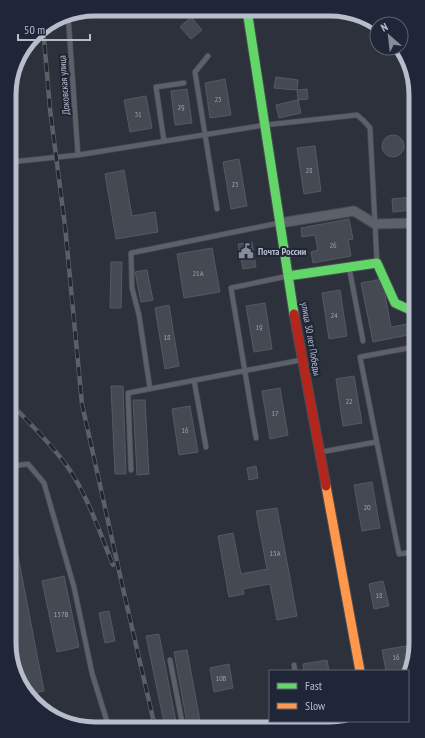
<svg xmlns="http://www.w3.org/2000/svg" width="425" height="738" font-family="'PT Sans Narrow',sans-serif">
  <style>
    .building { fill: #454952; stroke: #545963 }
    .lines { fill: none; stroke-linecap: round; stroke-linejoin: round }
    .lane-casing { stroke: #484c53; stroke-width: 6 }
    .street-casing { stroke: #484c53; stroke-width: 11 }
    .fast-casing { stroke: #484c53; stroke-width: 11 }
    .slow-casing { stroke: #484c53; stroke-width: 11 }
    .jam-casing { stroke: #484c53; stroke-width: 11 }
    .lane { stroke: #5c6069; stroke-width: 4.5 }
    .street { stroke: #5c6069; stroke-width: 9 }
    .fast { stroke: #63d668; stroke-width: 9 }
    .slow { stroke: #ff974d; stroke-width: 9 }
    .jam { stroke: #b3261e; stroke-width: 9 }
    .rail-casing { stroke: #5b5f66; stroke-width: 4.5 }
    .rail { stroke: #1f2637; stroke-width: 3; stroke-dasharray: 9; stroke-linecap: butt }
    .labels { text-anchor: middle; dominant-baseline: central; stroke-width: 4; stroke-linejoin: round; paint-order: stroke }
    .number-label { font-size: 8px; fill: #9aa0ad }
    .street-label { font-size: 10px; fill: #b7bdcb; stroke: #1f2637 }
    .poi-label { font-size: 10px; font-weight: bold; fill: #b7bdcb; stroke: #1f2637; text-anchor: start }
    .rim { fill: none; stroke: #b7bdcb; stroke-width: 5 }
  </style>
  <rect width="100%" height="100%" fill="#2c313b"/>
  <path class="building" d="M191 17 202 30 191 39 180 27Z
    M276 77 298 80 297 90 274 88Z
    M225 79 231 115 210 118 205 83Z
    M187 89 192 123 175 125 171 91Z
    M307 89 308 99 298 100 297 90Z
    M146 96 152 128 130 132 124 100Z
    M298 100 301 113 279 118 276 105Z
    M382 146a11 11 0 1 1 22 0a11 11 0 1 1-22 0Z
    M315 146 321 191 304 194 297 148Z
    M239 159 247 206 231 209 223 162Z
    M124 170 132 216 155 212 158 232 116 239 105 174Z
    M412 197V210L393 212 392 199Z
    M349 219 353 239 348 240 351 256 313 263 311 252 318 250 315 235 302 237 301 228Z
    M252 242 256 267 243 269 238 244Z
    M212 248 220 292 184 298 177 254Z
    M111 262H122L121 308H110Z
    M147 270 153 300 141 302 135 272Z
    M408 276H413V294L407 293Z
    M382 279 391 327 413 323V334L373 342 361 283Z
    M340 290 347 336 329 339 322 293Z
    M265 303 272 349 254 352 246 306Z
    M169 305 179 366 165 369 155 308Z
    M354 376 362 423 343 426 336 379Z
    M111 386H123L126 474H115Z
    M280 388 288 435 270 439 262 391Z
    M133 400H145L149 474 137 475Z
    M190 406 198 452 179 455 172 409Z
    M256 466 258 478 249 480 247 468Z
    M372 482 380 528 362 531 354 485Z
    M277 508 297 616 277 620 270 584 243 589 244 594 229 597 218 536 233 533 241 574 267 569 256 511Z
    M13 530 44 691 30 694 14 671Z
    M64 576 79 647 57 652 42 581Z
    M383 581 389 606 374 609 369 584Z
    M109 611 115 641 105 643 99 613Z
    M159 634 177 727H165L146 636Z
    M406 646 410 665 408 671H386L382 650Z
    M187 650 200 721 187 723 174 652Z
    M327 660 329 671H304L303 664Z
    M229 664 233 688 214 692 210 668Z"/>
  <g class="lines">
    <g class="lane-casing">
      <path id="lane" d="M68 14 78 155
        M208 56 195 72 217 209
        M164 141 156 87 184 83
        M10 162 78 155 265 125 357 115 364 121 370 128 377 262
        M349 267 363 341
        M414 347 360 357 399 554 415 552
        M194 380 206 447
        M150 389 139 315 132 288 131 253 279 223
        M256 438 231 288 288 276
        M321 452 376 442
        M12 466 28 464 44 483 74 587 92 673 109 728
        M131 470 128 393 301 360
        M412 639 414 653
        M170 660 183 727
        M294 665 295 671"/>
    </g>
    <g class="street-casing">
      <path id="street" d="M280 223 354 211 375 224 413 223"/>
    </g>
    <g class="fast-casing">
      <path id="fast" d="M247 10 294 314
        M288 276 377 263 395 303 408 309H413"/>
    </g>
    <g class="slow-casing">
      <path id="slow" d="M326 486 360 671"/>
    </g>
    <g class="jam-casing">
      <path id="jam" d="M294 314 326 486"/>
    </g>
    <use href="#lane" class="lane"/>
    <use href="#street" class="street"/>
    <use href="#fast" class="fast"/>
    <use href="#slow" class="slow"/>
    <use href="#jam" class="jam"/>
    <g class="rail-casing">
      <path id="rail" d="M43 27 50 109 65 226 82 404 124 593 155 727
        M12 405C31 424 51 444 67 466 87 494 100 533 113 565"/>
    </g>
    <use href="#rail" class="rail"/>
  </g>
  <defs>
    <g id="civic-bare" transform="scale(1.2)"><path d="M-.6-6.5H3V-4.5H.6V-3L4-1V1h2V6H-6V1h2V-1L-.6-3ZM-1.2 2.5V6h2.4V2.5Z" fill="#868c99" stroke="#1f2637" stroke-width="2.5" paint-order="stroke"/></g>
  </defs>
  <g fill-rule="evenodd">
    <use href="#civic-bare" x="246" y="251"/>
  </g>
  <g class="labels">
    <g class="number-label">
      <text x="218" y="99">25</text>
      <text x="181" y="107">29</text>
      <text x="138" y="114">31</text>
      <text x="309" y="170">28</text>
      <text x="235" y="184">23</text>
      <text x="333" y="245">26</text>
      <text x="198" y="273">21А</text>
      <text x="334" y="315">24</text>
      <text x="259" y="327">19</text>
      <text x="167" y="337">18</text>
      <text x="349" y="401">22</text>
      <text x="275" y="413">17</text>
      <text x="185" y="430">16</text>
      <text x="367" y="507">20</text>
      <text x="275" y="553">15А</text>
      <text x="379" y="595">18</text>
      <text x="61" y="614">157В</text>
      <text x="396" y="657">16</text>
      <text x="221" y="678">10Б</text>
    </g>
    <g class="street-label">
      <text transform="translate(64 85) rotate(-94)">Доковская улица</text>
      <text transform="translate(311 339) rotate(80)">улица 30 лет Победы</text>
    </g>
    <g class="poi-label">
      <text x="258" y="251">Почта России</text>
    </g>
  </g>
  <path d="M0 0H425V738H0ZM95 16H330A79 79 0 0 1 409 95V643A79 79 0 0 1 330 722H95A79 79 0 0 1 16 643V95A79 79 0 0 1 95 16Z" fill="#1f2637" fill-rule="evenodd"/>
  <path class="rim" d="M95 16H330A79 79 0 0 1 409 95V643A79 79 0 0 1 330 722H95A79 79 0 0 1 16 643V95A79 79 0 0 1 95 16Z"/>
  <rect x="269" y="670" width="140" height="52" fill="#1f2637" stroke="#5c6272"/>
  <rect x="277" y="683" width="20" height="6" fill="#63d668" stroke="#5c6272"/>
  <text x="305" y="690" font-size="12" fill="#b7bdcb">Fast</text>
  <rect x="277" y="703" width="20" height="6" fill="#ff974d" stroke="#5c6272"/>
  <text x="305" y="710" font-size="12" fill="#b7bdcb">Slow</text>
  <g transform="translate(389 36) rotate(332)"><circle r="19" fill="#1f2637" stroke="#5c6272"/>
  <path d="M0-3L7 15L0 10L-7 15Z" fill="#868c99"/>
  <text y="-6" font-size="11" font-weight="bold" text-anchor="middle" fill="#b7bdcb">N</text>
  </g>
  <path d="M18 34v6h72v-6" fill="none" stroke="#b7bdcb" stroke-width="2"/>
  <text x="24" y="34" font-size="12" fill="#b7bdcb" stroke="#1f2637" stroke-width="3" paint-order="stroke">50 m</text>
</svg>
